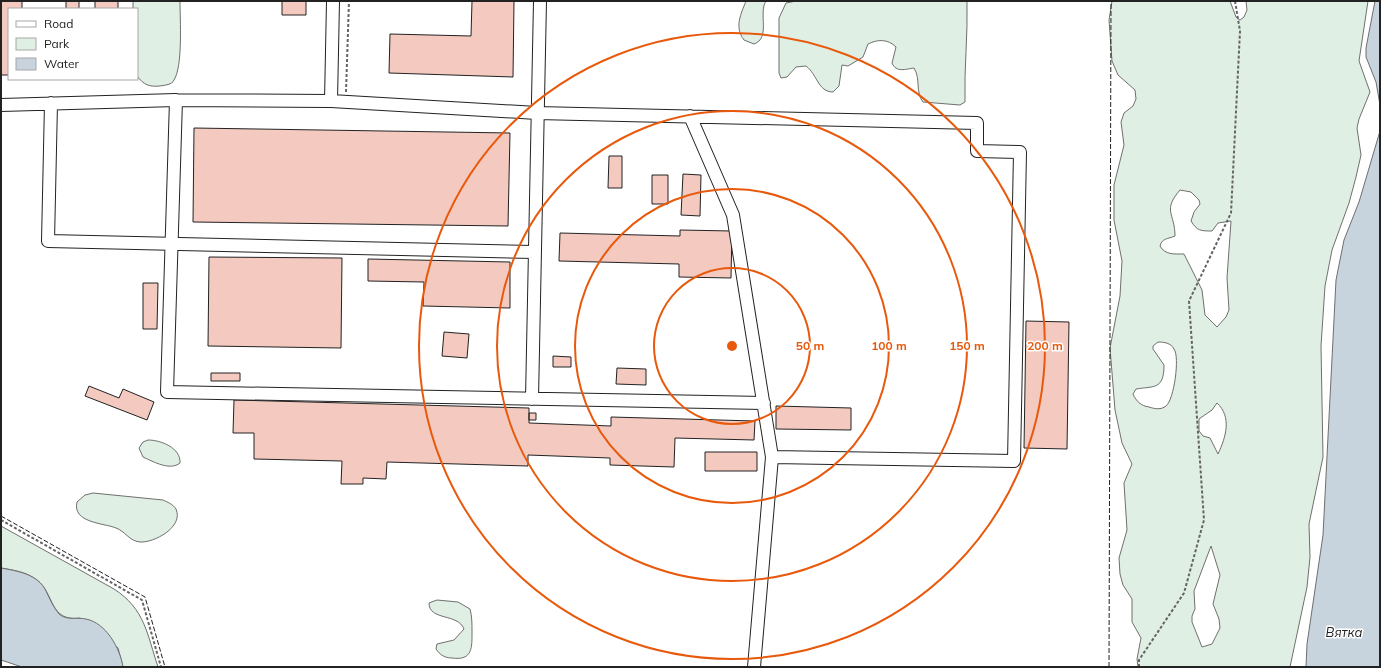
<svg xmlns="http://www.w3.org/2000/svg" width="1381" height="668" font-family="Mulish,sans-serif">
  <style>
    .green { fill: #e0efe3; stroke: #6f6f6f; fill-rule: evenodd }
    .water { fill: #c7d3dd; stroke: #6f6f6f }
    .building { fill: #f3c9c0; stroke: #222 }
    .lines { fill: none; stroke-linecap: round; stroke-linejoin: round }
    .minor-casing { stroke: #222; stroke-width: 14 }
    .path { stroke: #646464; stroke-width: 2; stroke-dasharray: 3 2; stroke-linecap: butt }
    .minor { stroke: #fff; stroke-width: 12 }
    .fence { stroke: #222; stroke-width: 1; stroke-dasharray: 5 2; stroke-linecap: butt }
    .ring { fill: none; stroke: #e8590c; stroke-width: 2 }
    .labels { text-anchor: middle; dominant-baseline: central; stroke-width: 3; stroke-linejoin: round; paint-order: stroke }
    .water-label { font-size: 13px; font-style: italic; fill: #222; stroke: #fff }
    .centre { fill: #e8590c; stroke: #fff; stroke-width: 2 }
    .ring-label { font-size: 12px; text-anchor: middle; font-weight: bold; fill: #e8590c; stroke: #fff; stroke-width: 3; stroke-linejoin: round; paint-order: stroke }
  </style>
  <rect width="100%" height="100%" fill="#fff"/>
  <path class="green" d="M133 1H180C180 19 183 66 174 80 172 85 165 85 160 86 149 87 144 85 137 76V9H133Z
    M746 1H766C758 13 771 38 754 44L744 40C734 27 741 14 746 1Z
    M796 1H967C968 35 964 68 965 102L960 105 923 102C915 92 921 79 914 68 906 69 896 73 892 63L896 47C888 39 878 39 868 44L863 57 848 66 842 65 839 86 833 92C818 92 817 74 806 66L796 67 787 77 781 78 779 73V18L786 3Z
    M1112 1H1230L1236 17 1240 20 1244 17 1247 10 1246 1H1368L1359 61 1370 92 1359 119 1357 128 1361 155 1356 177 1349 203 1332 250 1325 286 1321 346 1323 457 1309 524 1310 557 1307 587 1290 667H1138L1137 659 1141 638 1132 622V599L1123 585 1120 574 1119 558 1127 530 1124 483 1132 464 1122 443 1115 410 1110 348 1120 296 1122 261 1114 220V185L1124 145 1121 122 1124 113 1133 106 1136 99 1135 90 1118 75 1112 61 1109 20ZM1180 190 1191 192 1199 200 1200 204 1194 212 1191 221C1197 231 1201 231 1212 231L1218 223 1231 221 1227 278 1229 310 1226 317 1217 327 1205 315 1202 290 1184 254C1174 254 1165 255 1160 246 1162 238 1168 239 1175 236 1175 213 1162 211 1180 190ZM1158 342C1164 342 1171 343 1174 349 1180 357 1174 400 1166 406 1161 410 1155 409 1149 407 1141 406 1136 401 1133 394L1136 389C1154 386 1164 390 1164 365L1153 349V346ZM1217 403C1232 417 1226 437 1218 454L1210 438 1203 436 1199 431V419L1212 410ZM1211 546 1220 575 1213 604 1219 619 1220 628 1212 644 1202 647 1192 622V616L1195 609 1194 591Z
    M148 440C161 440 181 448 180 463 170 471 154 462 143 457L139 448 143 442Z
    M93 493 163 500C167 502 173 504 176 509 184 527 154 543 140 542 129 541 125 531 116 528 104 523 72 523 77 502L85 495Z
    M1 526 114 589C145 609 147 634 158 667H123L118 648 80 618C49 622 55 594 37 580 27 572 13 570 1 568Z
    M437 600 458 602 470 609C472 616 472 624 472 631 472 647 473 661 452 658 445 658 440 655 436 649L437 644 454 640 464 629C458 613 429 621 429 603Z"/>
  <path class="water" d="M1375 1H1380V105L1376 82 1366 57V48Z
    M1380 131V667H1306L1307 644 1323 535 1336 280 1344 240 1359 202Z
    M1 568C17 571 38 574 46 591 50 599 53 607 59 614 67 621 77 617 86 619 106 623 120 648 123 667H22L1 660Z"/>
  <path class="building" d="M1 1H22V9H9V75H1Z
    M66 1H79V9H66Z
    M95 1H118V9H95Z
    M282 1H306V15H282Z
    M472 1H514L513 77 389 73 390 34 471 36Z
    M194 128 510 133 508 226 193 222Z
    M609 156H622V188H608Z
    M683 174 701 175 700 216 681 215Z
    M652 175H668V204H652Z
    M680 230 732 231 731 278 679 277V264L559 261 560 233 680 236Z
    M209 257 342 258 341 348 208 346Z
    M368 259 510 262V308L423 306 424 282 368 281Z
    M143 283H158L157 329H143Z
    M1026 321 1069 322 1067 449 1024 448Z
    M444 332 469 334 467 358 442 356Z
    M553 356 571 357V367H553Z
    M617 368 646 369V385L616 384Z
    M211 373H240V381H211Z
    M89 386 119 398 123 389 154 402 147 420 85 396Z
    M234 400 529 408V423L611 426V417L755 421 754 440 675 438 674 467 610 465V458L528 455V466L387 462 386 479 363 478V484H341L342 461 254 459V433H233Z
    M776 406 851 408V430L776 429Z
    M529 413H536V420H529Z
    M705 452H757V471H705Z"/>
  <g class="lines">
    <g class="minor-casing">
      <path id="minor" d="M176 100 167 392 764 403
        M331 101 333 1
        M51 103 48 241 534 252
        M1 105 176 100 331 101 537 113 977 123V151L1020 152 1014 461 772 457
        M690 116 733 215 772 457 754 667
        M532 399 540 1"/>
    </g>
    <path class="path" d="M346 92 349 1
      M1 520 142 600 161 667
      M1139 667V660L1184 593 1204 520 1189 301 1231 213 1240 31 1235 1"/>
    <use href="#minor" class="minor"/>
    <path class="fence" d="M1 516 145 597 165 667
      M1109 667 1111 1"/>
  </g>
  <g class="ring">
    <circle cx="732" cy="346" r="78"/>
    <circle cx="732" cy="346" r="157"/>
    <circle cx="732" cy="346" r="235"/>
    <circle cx="732" cy="346" r="313"/>
  </g>
  <g class="labels">
    <g class="water-label">
      <text x="1344" y="632">Вятка</text>
    </g>
  </g>
  <circle cx="732" cy="346" r="6" class="centre"/>
  <g class="ring-label">
    <text x="810" y="350">50 m</text>
    <text x="889" y="350">100 m</text>
    <text x="967" y="350">150 m</text>
    <text x="1045" y="350">200 m</text>
  </g>
  <rect width="1381" height="668" fill="none" stroke="#222222" stroke-width="4"/>
  <rect x="8" y="8" width="130" height="72" fill="#ffffff" stroke="#a7a7a7"/>
  <rect x="16" y="21" width="20" height="6" fill="#ffffff" stroke="#a7a7a7"/>
  <text x="44" y="28" font-size="12" fill="#222222">Road</text>
  <rect x="16" y="38" width="20" height="12" fill="#e0efe3" stroke="#a7a7a7"/>
  <text x="44" y="48" font-size="12" fill="#222222">Park</text>
  <rect x="16" y="58" width="20" height="12" fill="#c7d3dd" stroke="#a7a7a7"/>
  <text x="44" y="68" font-size="12" fill="#222222">Water</text>
</svg>
